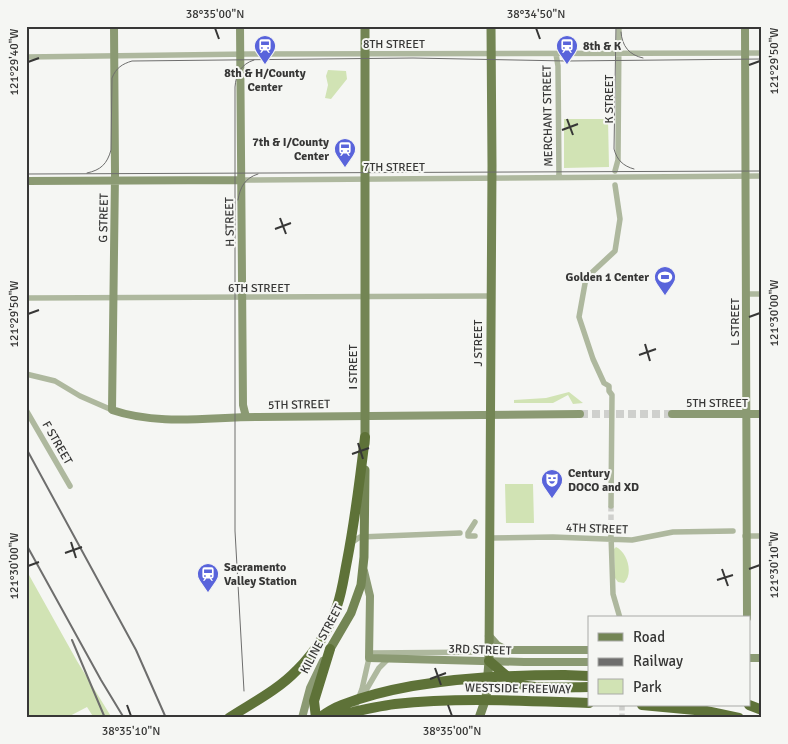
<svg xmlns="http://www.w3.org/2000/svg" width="788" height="744" font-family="Signika,sans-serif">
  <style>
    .green { fill: #d1e3b4 }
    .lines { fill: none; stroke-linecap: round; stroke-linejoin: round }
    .street-tunnel { stroke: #cfd0cd; stroke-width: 5.5; stroke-dasharray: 5.5 3; stroke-linecap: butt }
    .secondary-tunnel { stroke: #cfd0cd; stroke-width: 8; stroke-dasharray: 8 4; stroke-linecap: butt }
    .street { stroke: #aeb89e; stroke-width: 5.5 }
    .secondary { stroke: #8b9a73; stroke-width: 8 }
    .primary { stroke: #738554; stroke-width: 9 }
    .highway { stroke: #5e7238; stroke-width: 10 }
    .tram { stroke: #6e6e6d; stroke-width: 1 }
    .rail { stroke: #6e6e6d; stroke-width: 2 }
    .highway-bridge { stroke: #5e7238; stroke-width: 10 }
    .ticks { fill: none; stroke: #373736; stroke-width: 2 }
    .labels { text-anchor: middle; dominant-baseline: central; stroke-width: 4; stroke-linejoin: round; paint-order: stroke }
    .street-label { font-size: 12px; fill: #373736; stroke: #f5f6f3 }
    .poi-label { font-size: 12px; font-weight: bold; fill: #373736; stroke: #f5f6f3; text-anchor: start }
    .neatline { fill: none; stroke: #373736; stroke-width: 2 }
    .ticks-label { font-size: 12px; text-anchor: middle; fill: #373736 }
  </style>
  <rect width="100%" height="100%" fill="#f5f6f3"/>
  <path class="green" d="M328 70 346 71 347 79 331 99 325 98 328 85 326 76Z
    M564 119H608L609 167 564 168Z
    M569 392 583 403 573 404 568 395 553 403H514V400L546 398Z
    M505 484H533L534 523H506Z
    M616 547C627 552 634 573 624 583L618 582 615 578 614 549Z
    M29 575 77 661 112 718H94L87 707 66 718H26V576Z"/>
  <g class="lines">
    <path class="street-tunnel" d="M611 506V535
      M622 705V718"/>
    <path class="secondary-tunnel" d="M580 414H672"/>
    <path class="street" d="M556 54 558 66 559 177
      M26 57 250 54 762 53
      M615 171 618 160 619 26
      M241 180 762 176
      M746 294H762
      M26 298 491 296
      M26 374 55 381 80 396 112 410
      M26 410 70 486
      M611 506 612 395 609 391V386L604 383 593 359 579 317 586 278 615 251 620 219 615 185
      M611 535 613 594 620 618
      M475 536H468V533L475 522
      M745 536H762
      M490 538 553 537 632 540 673 532 733 531
      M351 543 360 537 460 533
      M370 653 489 652
      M362 697 379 668 388 659
      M351 718 362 689 369 658"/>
    <path class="secondary" d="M114 26 115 174 112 410C159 426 210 417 258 417 366 416 473 414 580 414
      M240 26 243 405 246 417
      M745 26 747 618
      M26 181 241 180
      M672 414H762
      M364 571 370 596 369 658 524 662H589
      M489 636 497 645 507 650H589
      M749 658H762
      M302 718 310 688 323 661"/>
    <path class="primary" d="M365 444V26
      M330 649 351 613 361 585 364 557 365 470
      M479 718 486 698 489 661 492 166 491 26"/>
    <path class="highway" d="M489 661C498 668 507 678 517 683 533 690 571 687 589 687
      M564 675 589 676
      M642 705 706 711 739 718
      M749 705 762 710
      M229 718C252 703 278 690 297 670 315 652 329 630 337 606 342 592 344 576 347 561 355 520 360 479 365 437
      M316 718 314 701 330 649"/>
    <path class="tram" d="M616 26 614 149C617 160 623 166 634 169
      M621 32C622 46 629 55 643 58
      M87 173C101 170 107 164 111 150L112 78C116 68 122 64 132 61L413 58 567 61 762 59
      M26 174 762 171
      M238 200C240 187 245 178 258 174
      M244 691 235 531V87C236 74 241 64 254 60"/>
    <path class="rail" d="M26 448 136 650 166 718
      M26 544 101 680 124 718
      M72 640 105 718"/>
    <path class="highway-bridge" d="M319 718C326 713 334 708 342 705 405 680 497 675 564 675
      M327 718C350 713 372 707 395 704 459 697 525 701 589 703"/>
  </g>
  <path class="ticks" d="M215 28 219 39M536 28 540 39M28 62 39 58M749 65 760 61M567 119 573 135M562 130 578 124M280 218 286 234M275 229 291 223M28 314 39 310M749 317 760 313M645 344 650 361M639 355 656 349M358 443 363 459M352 454 369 448M71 542 76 558M65 553 82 547M28 566 39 562M722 569 728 586M749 569 760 565M717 580 733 575M435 668 441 685M430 679 446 673M127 705 131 716M448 705 452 716"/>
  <defs>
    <g id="station-pin" transform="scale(1.125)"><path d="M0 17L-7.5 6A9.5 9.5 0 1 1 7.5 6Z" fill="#5964db" stroke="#f5f6f3"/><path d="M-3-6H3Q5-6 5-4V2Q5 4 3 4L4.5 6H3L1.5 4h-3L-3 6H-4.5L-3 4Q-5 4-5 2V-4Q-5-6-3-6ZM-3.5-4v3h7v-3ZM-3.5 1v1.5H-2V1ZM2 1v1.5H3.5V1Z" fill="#fff"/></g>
    <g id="stadium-pin" transform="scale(1.125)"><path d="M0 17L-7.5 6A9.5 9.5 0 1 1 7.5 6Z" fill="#5964db" stroke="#f5f6f3"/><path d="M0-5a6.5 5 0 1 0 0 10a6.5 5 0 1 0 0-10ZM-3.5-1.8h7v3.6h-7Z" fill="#fff"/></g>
    <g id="theatre-pin" transform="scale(1.125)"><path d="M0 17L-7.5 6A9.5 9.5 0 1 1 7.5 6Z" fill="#5964db" stroke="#f5f6f3"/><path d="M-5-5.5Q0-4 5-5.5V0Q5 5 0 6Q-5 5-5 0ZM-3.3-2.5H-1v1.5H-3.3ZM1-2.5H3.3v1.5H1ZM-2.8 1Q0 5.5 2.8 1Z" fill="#fff"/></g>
  </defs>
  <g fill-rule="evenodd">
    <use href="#station-pin" x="265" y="46"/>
    <use href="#station-pin" x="567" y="46"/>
    <use href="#station-pin" x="345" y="149"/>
    <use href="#stadium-pin" x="665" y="277"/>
    <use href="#theatre-pin" x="552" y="480"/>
    <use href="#station-pin" x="208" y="574"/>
  </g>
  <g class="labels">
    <g class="street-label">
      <text x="394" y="44">8TH STREET</text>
      <text transform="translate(609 99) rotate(-90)">K STREET</text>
      <text transform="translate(548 116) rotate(-91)">MERCHANT STREET</text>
      <text x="394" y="167">7TH STREET</text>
      <text transform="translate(104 218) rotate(-89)">G STREET</text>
      <text transform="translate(230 222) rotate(-91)">H STREET</text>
      <text x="259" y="288">6TH STREET</text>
      <text transform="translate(735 322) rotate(-90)">L STREET</text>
      <text transform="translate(478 343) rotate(-90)">J STREET</text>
      <text transform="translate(353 367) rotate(-90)">I STREET</text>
      <text x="717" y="403">5TH STREET</text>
      <text transform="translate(299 405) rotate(-1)">5TH STREET</text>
      <text transform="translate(57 443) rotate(60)">F STREET</text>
      <text transform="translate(597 529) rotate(2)">4TH STREET</text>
      <text transform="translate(322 639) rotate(-62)">KILINE STREET</text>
      <text transform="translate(480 650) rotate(2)">3RD STREET</text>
      <text transform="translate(518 689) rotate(1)">WESTSIDE FREEWAY</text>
    </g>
    <g class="poi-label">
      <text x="583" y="46">8th &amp; K</text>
      <text x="265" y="73" text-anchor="middle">8th &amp; H/County<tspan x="265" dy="14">Center</tspan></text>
      <text x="329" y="142" text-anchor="end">7th &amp; I/County<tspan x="329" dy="14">Center</tspan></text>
      <text x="649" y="277" text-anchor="end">Golden 1 Center</text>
      <text x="568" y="473">Century<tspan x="568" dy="14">DOCO and XD</tspan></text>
      <text x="224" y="567">Sacramento<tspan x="224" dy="14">Valley Station</tspan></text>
    </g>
  </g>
  <rect width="788" height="744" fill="none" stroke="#f5f6f3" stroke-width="55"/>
  <rect x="588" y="616" width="162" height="90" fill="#f5f6f3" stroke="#a9aaa7"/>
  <rect x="598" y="633" width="25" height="8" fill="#738554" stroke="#a9aaa7"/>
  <text x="633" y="642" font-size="15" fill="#373736">Road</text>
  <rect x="598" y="658" width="25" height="8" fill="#6e6e6d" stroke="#a9aaa7"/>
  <text x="633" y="666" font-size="15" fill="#373736">Railway</text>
  <rect x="598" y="679" width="25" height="15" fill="#d1e3b4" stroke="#a9aaa7"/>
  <text x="633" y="692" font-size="15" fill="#373736">Park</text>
  <rect x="28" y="28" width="732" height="688" class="neatline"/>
  <g class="ticks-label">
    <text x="215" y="18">38°35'00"N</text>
    <text x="536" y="18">38°34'50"N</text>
    <text transform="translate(774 61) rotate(-90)" y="4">121°29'50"W</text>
    <text transform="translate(14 62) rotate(-90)" y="4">121°29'40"W</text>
    <text transform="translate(774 313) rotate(-90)" y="4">121°30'00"W</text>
    <text transform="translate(14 314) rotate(-90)" y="4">121°29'50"W</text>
    <text transform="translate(774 565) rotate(-90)" y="4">121°30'10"W</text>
    <text transform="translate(14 566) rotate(-90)" y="4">121°30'00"W</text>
    <text x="131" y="735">38°35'10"N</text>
    <text x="452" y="735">38°35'00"N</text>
  </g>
</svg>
